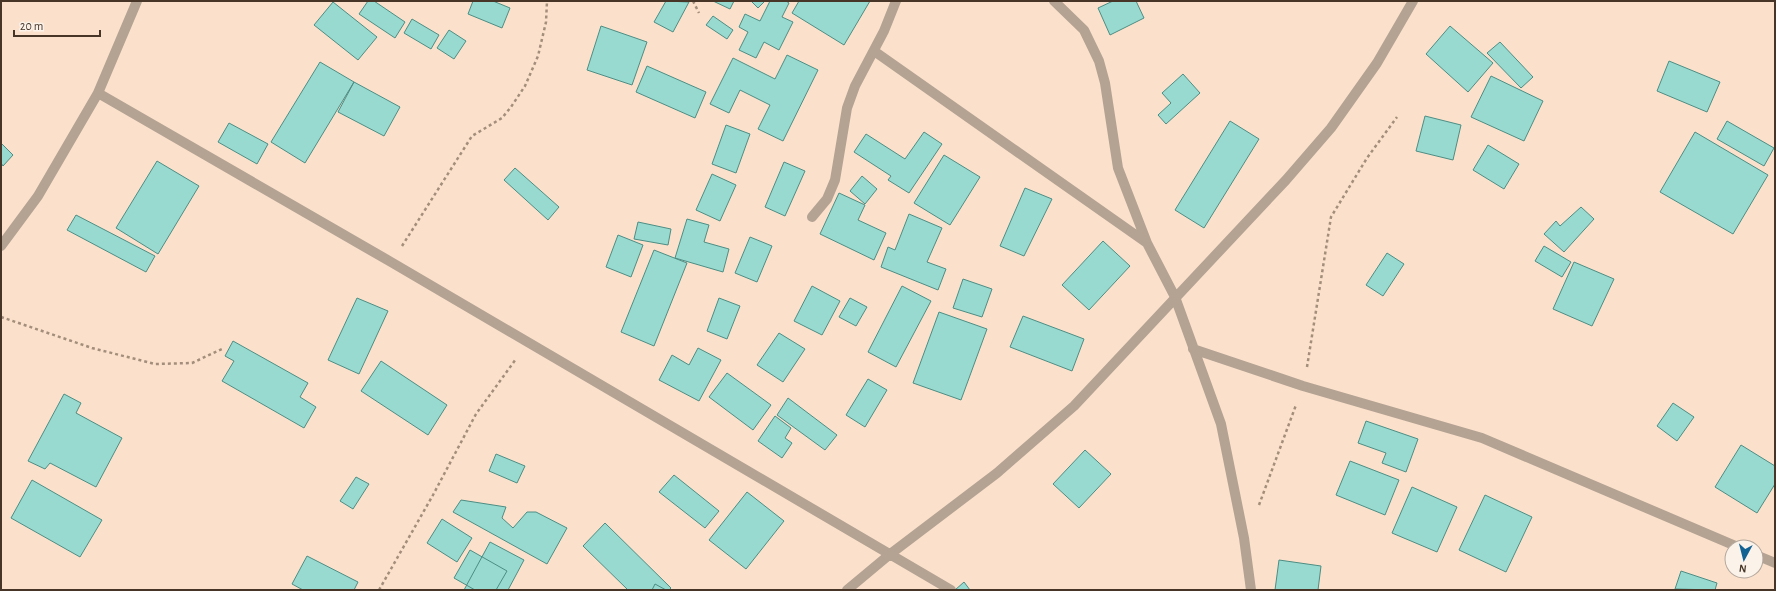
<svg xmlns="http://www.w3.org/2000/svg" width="1776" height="591" font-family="'Alegreya Sans',sans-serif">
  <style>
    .building { fill: #98dacf; stroke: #4d8d84 }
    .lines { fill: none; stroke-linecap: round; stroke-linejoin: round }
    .path { stroke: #a38e7c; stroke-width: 2.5; stroke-dasharray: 3 3; stroke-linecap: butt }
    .minor { stroke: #b4a293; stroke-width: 10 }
  </style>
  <rect width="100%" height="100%" fill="#fbe1cb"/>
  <path class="building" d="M368 1H374L405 22 395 38 359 14Z
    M473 1H493L510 8 502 28 468 14Z
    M666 1 689 2 673 32 654 22Z
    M713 1H734L730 9Z
    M751 1H765L758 8Z
    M770 1H786L789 3 782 17 793 22 779 50 764 42 756 58 739 50 748 32 739 27 745 14 760 21Z
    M799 1H870L844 45 792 13Z
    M1113 1H1136L1144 18 1110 35 1098 8Z
    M333 2 377 37 358 60 314 25Z
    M713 16 733 30 727 39 706 25Z
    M412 19 439 35 431 49 404 33Z
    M601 26 647 42 632 85 587 70Z
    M1450 26 1493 63 1468 92 1426 54Z
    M449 30 466 41 454 59 437 48Z
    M1500 42 1533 77 1521 88 1487 53Z
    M787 55 818 70 783 141 758 129 770 105 740 90 729 113 710 104 733 58 775 79Z
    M1669 61 1720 82 1707 112 1657 91Z
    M320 62 354 82 305 163 271 142Z
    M647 66 706 92 695 118 636 92Z
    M1183 74 1200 93 1166 124 1158 115 1171 103 1162 93Z
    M1491 76 1543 101 1524 141 1471 117Z
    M354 82 400 107 384 136 338 112Z
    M1425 116 1461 125 1453 160 1416 151Z
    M1230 121 1259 139 1204 228 1175 210Z
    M1727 121 1774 148 1764 166 1717 139Z
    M229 123 268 144 257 164 218 142Z
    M726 125 750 134 736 173 712 164Z
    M924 132 942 144 909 193 888 180 891 176 854 152 866 134 905 159Z
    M1695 132 1768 175 1733 234 1660 192Z
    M1 143 13 155 3 166 1 163Z
    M1488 145 1519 164 1504 189 1473 170Z
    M944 155 980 177 950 225 914 203Z
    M157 161 199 186 158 254 116 228Z
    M784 162 805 171 785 216 765 207Z
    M515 168 559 207 548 220 504 180Z
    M712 174 736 185 720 221 696 210Z
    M862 176 877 189 865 204 850 191Z
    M1025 188 1052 199 1024 256 1000 246Z
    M839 193 865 205 858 220 886 233 874 260 820 234Z
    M1581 207 1594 219 1564 252 1544 234 1556 221 1560 226Z
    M909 214 942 228 927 262 946 269 938 290 881 267 888 247 895 250Z
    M76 215 155 256 146 272 67 230Z
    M687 219 709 225 704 242 729 249 723 272 675 258Z
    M638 222 671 229 668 245 634 239Z
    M618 235 643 245 631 277 606 267Z
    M750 237 772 246 757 282 735 273Z
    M1103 241 1130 266 1089 310 1062 285Z
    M1544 246 1571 262 1562 277 1535 261Z
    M654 250 687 263 654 346 621 332Z
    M1387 253 1404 264 1383 296 1366 285Z
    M1574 262 1614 279 1592 326 1553 309Z
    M963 279 992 289 982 317 953 308Z
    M812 286 840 301 822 335 794 321Z
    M902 286 931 301 896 367 868 352Z
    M357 298 388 311 359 374 328 360Z
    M719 298 740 306 727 339 707 331Z
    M850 298 867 307 856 326 839 317Z
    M939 312 987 329 961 400 913 383Z
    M1023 316 1084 339 1072 371 1010 347Z
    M779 333 805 349 783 382 757 365Z
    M233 341 308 383 300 397 316 407 304 428 222 381 234 361 225 356Z
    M698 348 721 360 699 401 659 380 672 355 689 365Z
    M381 361 447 405 428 435 361 391Z
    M727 373 771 405 753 430 709 397Z
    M868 379 887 390 865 427 846 415Z
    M64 394 81 403 76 413 122 438 96 487 50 463 45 469 28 461Z
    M788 398 837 435 825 450 777 415Z
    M1673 403 1694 417 1677 441 1657 426Z
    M775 416 791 428 785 438 792 443 782 458 758 441Z
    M1366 421 1418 439 1406 472 1382 463 1386 453 1358 443Z
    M1741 445 1775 466V484L1757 513 1715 487Z
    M1085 450 1111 474 1079 508 1053 484Z
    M496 454 525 466 517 483 489 471Z
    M1350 461 1399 480 1385 515 1336 495Z
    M674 475 719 511 705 528 659 492Z
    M356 477 369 484 353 509 340 501Z
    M32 480 102 520 80 557 11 518Z
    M1412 487 1457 507 1437 552 1392 533Z
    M747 492 784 521 746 569 709 540Z
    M1485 495 1532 517 1506 572 1459 550Z
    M461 500 506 507 502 518 513 528 527 512H536L567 528 547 564 453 512Z
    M442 519 472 538 457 562 427 543Z
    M605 523 671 588 669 590H628L583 546Z
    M490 542 524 560 508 590H464Z
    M470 550 507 571 496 590H475L454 578Z
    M307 556 358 582 354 590H303L292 584Z
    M1279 560 1321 566 1318 590H1275Z
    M1681 571 1717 583 1715 590 1675 589Z
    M964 582 970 590H955Z
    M655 584 666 590H652Z"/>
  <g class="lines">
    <path class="path" d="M693 1 699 13
      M402 246 472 136 502 118 511 107 525 86 538 56 546 22 547 1
      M1 317 92 348 155 364 192 363 222 349
      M1307 367 1331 217 1367 158 1397 117
      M1259 505 1296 405
      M379 590 433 495 476 414 516 359"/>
    <path class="minor" d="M1054 1 1084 30 1099 61 1105 83 1118 168 1147 243 1175 297 1221 424 1244 538 1251 590
      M874 51 1147 243
      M98 93 391 262 951 590
      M812 217 827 199 835 180 847 108 855 86 884 31 896 1
      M1 246 38 196 98 93 137 1
      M1193 349 1303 386 1482 438 1738 547
      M1756 555 1775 563
      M847 590 889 555 997 473 1074 406 1286 180 1331 128 1377 63 1413 1"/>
  </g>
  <rect width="1776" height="591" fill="none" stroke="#473628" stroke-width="4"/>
  <g transform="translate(1744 559) rotate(187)"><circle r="19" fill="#fbf2ea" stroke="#b3a79c"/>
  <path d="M0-3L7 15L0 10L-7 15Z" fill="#136294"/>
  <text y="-6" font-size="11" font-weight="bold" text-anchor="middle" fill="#473628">N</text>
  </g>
  <path d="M14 30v6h86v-6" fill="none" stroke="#473628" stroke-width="2"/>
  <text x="20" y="30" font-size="12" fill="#473628" stroke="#fbf2ea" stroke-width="3" paint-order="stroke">20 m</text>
</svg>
